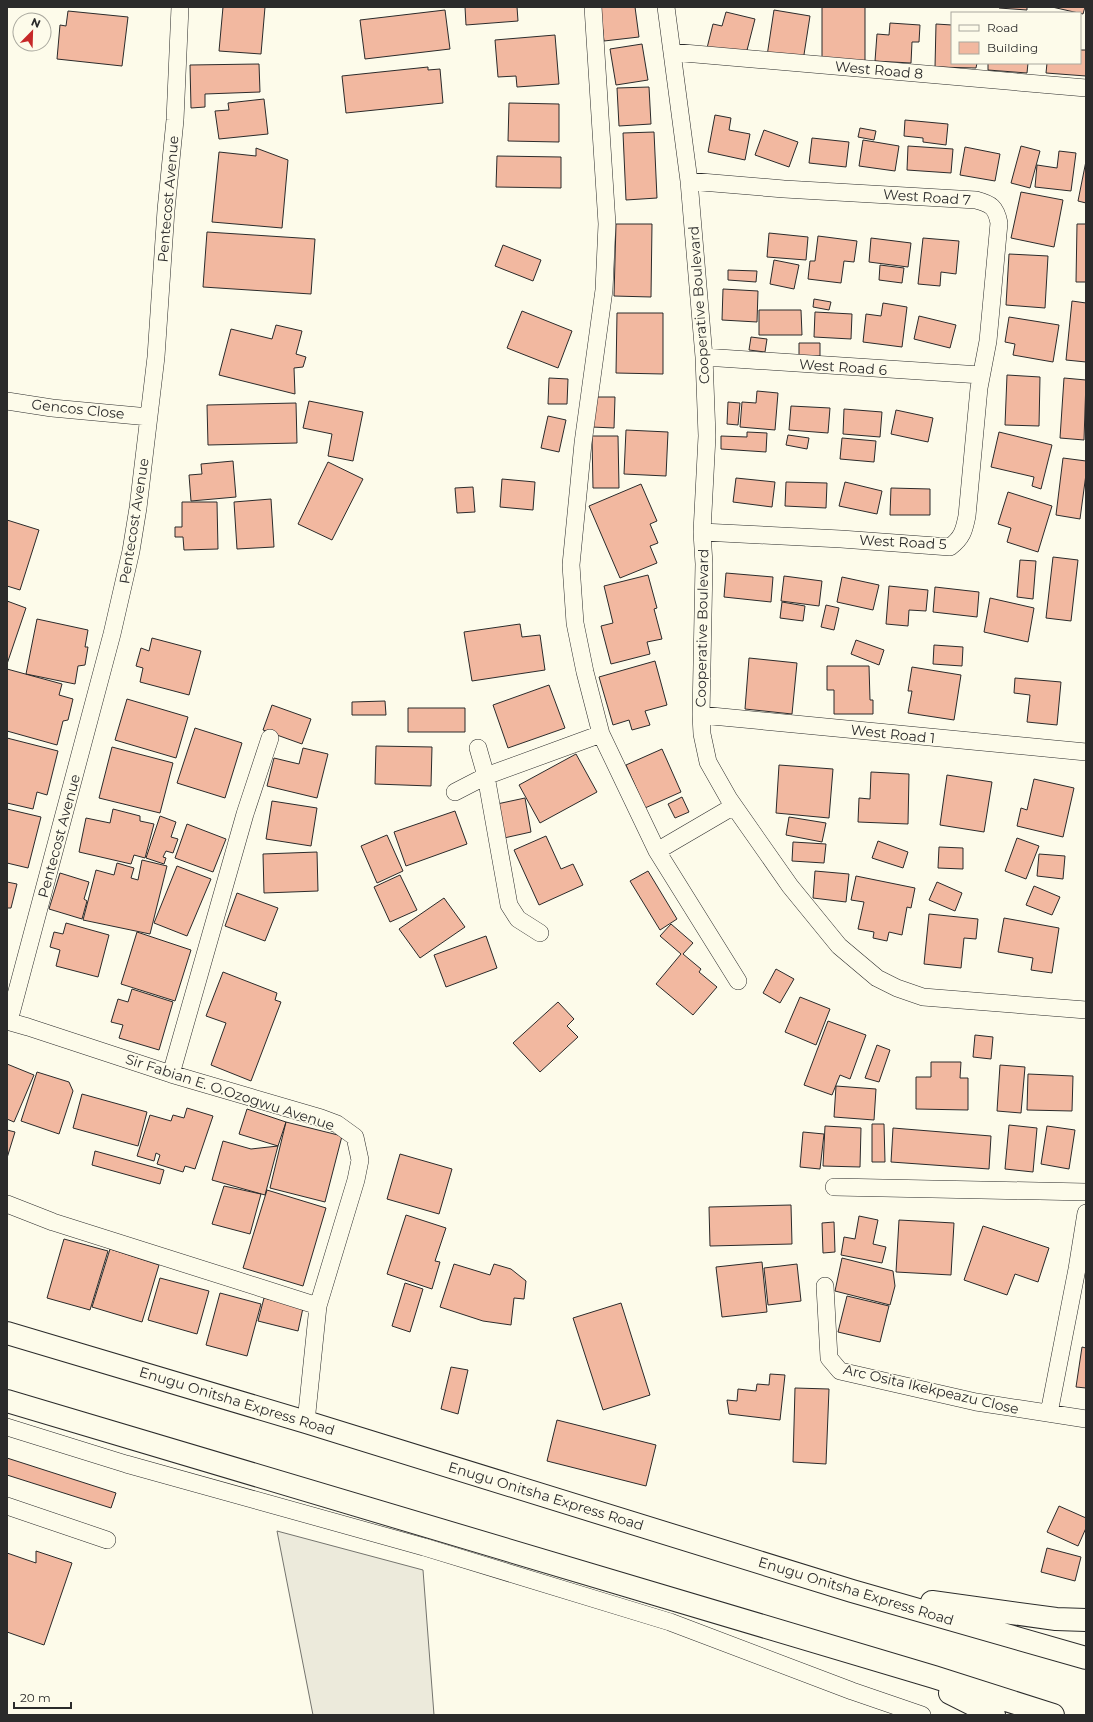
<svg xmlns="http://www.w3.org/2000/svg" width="1093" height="1722" font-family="Montserrat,sans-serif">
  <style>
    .parking { fill: #eceadb; stroke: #74746e }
    .building { fill: #f2b8a0; stroke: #2b2b2b }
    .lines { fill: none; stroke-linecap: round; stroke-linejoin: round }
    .minor-casing { stroke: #2b2b2b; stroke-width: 18 }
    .trunk-casing { stroke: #2b2b2b; stroke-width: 24 }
    .minor { stroke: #fdfbea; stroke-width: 17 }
    .trunk { stroke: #fdfbea; stroke-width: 22 }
    .labels { text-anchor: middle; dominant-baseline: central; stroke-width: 3; stroke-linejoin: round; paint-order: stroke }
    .street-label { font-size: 14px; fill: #2b2b2b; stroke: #fdfbea }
  </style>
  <rect width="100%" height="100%" fill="#fdfbea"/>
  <path class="parking" d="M277 1531 423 1570 434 1715H313Z"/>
  <path class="building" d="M223 7H265L261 54 219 51Z
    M465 7H517L518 21 466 25Z
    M600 7H635L639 37 604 41Z
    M822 7H865V61H822Z
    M999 7H1027V10L999 8Z
    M1052 7H1085L1083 14Z
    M445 10 450 49 365 59 360 20Z
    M774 10 810 16 803 61 767 56Z
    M68 11 128 17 122 66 57 59 60 25 66 26Z
    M726 12 755 19 745 58 707 48 713 24 722 26Z
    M890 23 920 25 919 42H912L911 63 875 61 877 34 889 35Z
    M936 24 952 25V63H977L976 68 935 67Z
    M555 35 559 84 517 87 516 76 498 77 495 40Z
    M642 44 648 80 616 85 610 49Z
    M1080 50H1086V76L1046 73 1047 63H1080Z
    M988 63H1028L1027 73 988 70Z
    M259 64 260 92 205 94V107L191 108 190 65Z
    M428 67V70L440 69 443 103 346 113 342 76Z
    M649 87 651 124 619 126 617 88Z
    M264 99 268 134 219 139 215 111 229 110 228 103Z
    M509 103 559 104V142L508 141Z
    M715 115 731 118 729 130 750 134 745 160 708 152Z
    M905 120 948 124 946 145 923 142V138L904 136Z
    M860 128 876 131 874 140 858 137Z
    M764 130 798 142 789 167 755 155Z
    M654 132 657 198 626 200 623 133Z
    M812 138 849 142 846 167 809 163Z
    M863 140 899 146 895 171 859 166Z
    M908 146 953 149 951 173 907 170Z
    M1021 146 1040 151 1030 188 1011 183Z
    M965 147 1000 154 995 181 960 175Z
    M256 148 288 160 282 228 212 222 219 152 256 156Z
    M1059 151 1076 153 1071 191 1035 187 1037 165 1057 168Z
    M497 156 561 157V188L496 187Z
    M1086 161V203L1078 201Z
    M1021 192 1063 200 1054 247 1011 238Z
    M616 224H652L651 297 614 296Z
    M1077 224H1086V282H1076Z
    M207 232 315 239 311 294 203 287Z
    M769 233 808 237 806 260 767 257Z
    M818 236 857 241 854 262 844 261 841 283 808 279 810 261H815Z
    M871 238 911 243 908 267 869 262Z
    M923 238 959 241 956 274 941 272 940 286 918 284Z
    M503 245 541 260 533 281 495 266Z
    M1009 254 1048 256 1045 308 1006 305Z
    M774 260 799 265 794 289 770 284Z
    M880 265 904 268 902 283 879 280Z
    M728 270 757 271 756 282 728 280Z
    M723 289 758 291 757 322 722 320Z
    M814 299 831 302 829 310 813 307Z
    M1072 301 1086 303V362L1066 360Z
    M883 303 907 307 902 347 863 342 866 314 881 316Z
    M759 310H801L802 335H759Z
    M522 311 572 331 558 368 507 348Z
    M815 312 852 314 851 339 814 337Z
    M617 313H663V374L616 373Z
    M919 316 956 325 950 348 914 339Z
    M1009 317 1059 325 1053 362 1013 355 1015 344 1005 342Z
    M276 325 302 331 296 354 306 357 303 367 294 368 295 394 219 375 231 329 272 339Z
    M751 337 767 339 765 352 749 350Z
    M799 343H820V356H799Z
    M1007 375 1040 377 1039 426 1005 425Z
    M549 378 568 379 567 404H548Z
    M1064 378 1086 380 1084 440 1060 438Z
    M757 391 778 393 775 430 740 427 742 402 756 403Z
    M593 397H615L614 428 592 427Z
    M309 401 363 412 353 461 328 456 332 434 303 428Z
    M728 402 740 403 738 425 727 424Z
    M296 403 297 443 208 445 207 405Z
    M791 406 830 408 828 433 789 430Z
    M844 409 882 412 880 437 843 434Z
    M896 410 933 418 928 442 891 434Z
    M548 416 566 420 559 452 541 448Z
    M626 430 668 432 666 476 624 474Z
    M747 432 767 433 766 452 721 449V436L747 437Z
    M999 432 1052 445 1041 489 1032 486 1034 477 991 467Z
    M788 435 809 438 807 449 786 445Z
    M592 436H618L619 488H593Z
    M842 438 876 441 874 462 840 459Z
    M1063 458 1086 461V474L1080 519 1056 515Z
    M233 461 236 497 191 501 189 475 202 474 201 464Z
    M328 462 363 479 332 540 298 524Z
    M736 478 775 482 772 507 733 502Z
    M502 479 535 482 533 510 500 507Z
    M786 482 827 483 826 508 785 506Z
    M845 482 882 491 877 514 839 506Z
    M641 484 657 521 650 524 658 543 650 546 657 563 620 578 589 506Z
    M473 487 475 512 457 513 455 488Z
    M891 488 930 489V515H890Z
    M1008 492 1052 506 1038 552 1007 542 1011 528 998 524Z
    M271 499 274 547 237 549 234 502Z
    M182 502H217L218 549 184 550 183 537H175V527H182Z
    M7 520 39 530 20 590 7 586Z
    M1053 557 1078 560 1071 621 1046 618Z
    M1020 560 1036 561 1033 599 1017 597Z
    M726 573 773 577 771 602 724 597Z
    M648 575 657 608 654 609 662 639 647 642 650 654 611 664 601 626 613 623 604 586Z
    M784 576 822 581 819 606 781 601Z
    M842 577 879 585 873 610 837 602Z
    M889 586 928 590 926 611 909 610 908 626 886 624Z
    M935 587 979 592 977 617 933 612Z
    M990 598 1034 608 1028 642 984 632Z
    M7 601 26 608 7 664Z
    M782 602 805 606 803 621 780 618Z
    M826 605 839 608 834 630 821 627Z
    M37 619 88 630 85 647H88L85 665 78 666 75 684 26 674Z
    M520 624 522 637 540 635 545 670 472 681 464 632Z
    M152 638 201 651 189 695 140 682 143 668 136 666 141 648 149 651Z
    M856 640 884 650 879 665 851 654Z
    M934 645 963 647 962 666 933 664Z
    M749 658 797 663 792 714 745 709Z
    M655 661 667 705 645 711 650 725 632 730 629 720 613 725 599 677Z
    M827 666H869L870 700H873V714H834V690H827Z
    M912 667 961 675 954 720 908 713 912 691H908Z
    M7 669 62 684 59 695 73 699 68 720 63 721 57 745 7 731Z
    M1015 678 1061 682 1057 725 1027 722 1030 695 1014 693Z
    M549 685 565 728 508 748 493 705Z
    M127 699 188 717 176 758 115 740Z
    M385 701 386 715H352V702Z
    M272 705 311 719 302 744 263 730Z
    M408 708H465V732H408Z
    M195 728 242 743 225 798 177 783Z
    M7 738 58 751 47 795 37 792 33 809 7 803Z
    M376 746 432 747 431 786 375 784Z
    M112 747 173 763 160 813 99 798Z
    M303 748 328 754 317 798 267 786 274 758 299 764Z
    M662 749 681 792 645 808 626 765Z
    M576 754 597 792 540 823 519 785Z
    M779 765 833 769 829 818 776 813Z
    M871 772 909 774 908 824 858 822 859 798 870 799Z
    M947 775 992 782 984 832 940 825Z
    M1034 779 1074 788 1063 837 1017 826 1021 808 1027 810Z
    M682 797 689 812 675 818 668 804Z
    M525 798 531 832 504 838 497 804Z
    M272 801 317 808 311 846 266 839Z
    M7 809 41 817 28 868 7 863Z
    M113 809 140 816V821L154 824 145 858 134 855 131 864 79 852 86 818 110 823Z
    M455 811 467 844 406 866 394 832Z
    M160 816 176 822 171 837 178 839 173 853 166 851 163 857 166 858 164 864 146 858Z
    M789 817 826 823 822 842 786 835Z
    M187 824 226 839 213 872 175 858Z
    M387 835 403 871 377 883 361 846Z
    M546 836 561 869 573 864 583 885 539 905 514 850Z
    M1017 838 1039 846 1026 879 1005 871Z
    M878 841 908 852 903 868 872 858Z
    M793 842 826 844 824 863 792 861Z
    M939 847 963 848V869L938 868Z
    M317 852 318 891 264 893 263 854Z
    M1039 854 1065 856 1063 879 1037 876Z
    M142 860 167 866 150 934 83 920 96 870 114 875 117 863 134 868 131 878 138 880Z
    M177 866 211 879 187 936 154 923Z
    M648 871 677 919 660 930 630 881Z
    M815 871 849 874 846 902 813 898Z
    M60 873 89 882 84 899 87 901 82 919 49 909Z
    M400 875 417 910 390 922 374 887Z
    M856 876 915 888 911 908 907 907 902 935 889 932 887 941 873 938 874 932 858 929 864 902 851 900Z
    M7 882 17 884 11 908H7Z
    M937 882 962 893 955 911 929 900Z
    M1034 886 1060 897 1052 915 1026 905Z
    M237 893 278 908 265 941 225 926Z
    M444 898 465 927 420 958 399 929Z
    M929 914 978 919 976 939 964 938 961 968 924 964Z
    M1004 918 1059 928 1052 973 1031 970 1033 958 998 952Z
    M66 923 109 935 98 977 56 966 60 950 50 947 54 932 63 934Z
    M671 924 693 943 683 954 701 969 699 972 717 987 693 1015 656 984 681 954 660 936Z
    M137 932 191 950 175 1001 121 984Z
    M486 936 497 968 446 987 434 955Z
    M776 969 794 979 780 1003 763 993Z
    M223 972 277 993 275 1000 281 1002 251 1081 211 1065 226 1023 206 1016Z
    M132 989 173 1002 159 1050 119 1038 123 1025 111 1022 118 999 128 1002Z
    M800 997 830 1009 816 1045 785 1032Z
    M558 1002 574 1019 567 1026 578 1037 540 1072 513 1043Z
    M828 1021 866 1035 850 1079 840 1075 832 1095 804 1085Z
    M975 1035 993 1037 991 1059 973 1057Z
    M877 1045 890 1050 879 1082 865 1078Z
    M931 1062H961L960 1078H968V1110L916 1109V1077H931Z
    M7 1064 34 1075 14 1122 7 1119Z
    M1000 1065 1025 1067 1021 1113 997 1111Z
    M37 1072 69 1082 73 1091 59 1134 21 1121Z
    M1028 1074 1073 1076 1072 1111 1027 1110Z
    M836 1086 876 1089 874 1120 834 1117Z
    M82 1094 147 1112 138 1146 73 1128Z
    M187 1108 213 1116 195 1169 185 1166 183 1172 157 1164 160 1155 156 1153 154 1161 137 1156 150 1115 171 1121 173 1115 184 1118Z
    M247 1109 286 1122 278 1146 239 1134Z
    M286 1122 342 1136 325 1202 270 1188Z
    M872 1124H884L885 1162H872Z
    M1009 1125 1037 1128 1033 1172 1005 1169Z
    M825 1126 861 1128 860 1167 823 1166Z
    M1047 1126 1075 1130 1069 1169 1041 1164Z
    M893 1128 991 1136 989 1169 891 1162Z
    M7 1130 15 1132 7 1158Z
    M803 1132 824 1134 820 1169 800 1167Z
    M223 1141 251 1149 278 1146 265 1195 212 1180Z
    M95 1151 164 1170 160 1184 92 1165Z
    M400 1154 452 1169 439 1214 387 1199Z
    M224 1186 261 1194 250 1234 212 1224Z
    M267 1190 326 1208 303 1286 243 1268Z
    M791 1205 792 1244 710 1246 709 1207Z
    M406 1215 446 1228 435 1261 440 1262 432 1289 387 1274Z
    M859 1216 878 1220 873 1244 886 1247 882 1263 841 1255 844 1237 855 1239Z
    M899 1220 954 1223 951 1275 896 1272Z
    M834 1222 835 1252 823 1253 822 1223Z
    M983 1226 1049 1248 1038 1282 1015 1274 1007 1295 964 1280Z
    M64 1239 108 1251 90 1310 47 1298Z
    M110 1249 159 1265 142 1322 92 1307Z
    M842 1258 893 1271 895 1286 890 1305 835 1291Z
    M762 1262 767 1312 722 1317 716 1267Z
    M454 1264 490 1275 494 1264 511 1269 526 1281 524 1299 514 1298 511 1325 483 1321 440 1307Z
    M797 1264 801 1301 768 1305 764 1268Z
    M160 1278 209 1291 197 1334 148 1320Z
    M405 1283 423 1289 410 1332 392 1326Z
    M220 1293 261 1304 247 1356 206 1345Z
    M847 1296 889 1306 880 1342 838 1332Z
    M264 1298 303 1308 298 1331 258 1321Z
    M621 1303 650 1395 603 1410 573 1318Z
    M1082 1347 1086 1348V1388L1076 1387Z
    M451 1367 468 1370 458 1414 441 1409Z
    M770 1374 785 1375 780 1420 729 1414 727 1400 737 1401 738 1389 756 1391 757 1384 769 1385Z
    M795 1388 829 1389 826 1464 793 1462Z
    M557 1420 656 1445 646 1486 547 1461Z
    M7 1458 116 1493 111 1508 7 1475Z
    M1059 1506 1086 1518V1528L1078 1546 1047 1532Z
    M1047 1548 1081 1557 1075 1581 1041 1572Z
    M36 1551 72 1563 44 1645 7 1632V1553L36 1563Z"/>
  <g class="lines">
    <g class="minor-casing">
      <path id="minor" d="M593 7 607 224 604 290 583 443 571 565 575 623 585 672 601 734
        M666 7 689 181 704 357 707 436 702 532 704 564 701 715 702 734 708 762 729 799 790 886 839 946 877 978 897 988 923 997 1086 1010
        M672 52 1086 88
        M689 181 784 189 976 200C991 204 996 207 999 223L988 341 979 388 967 516C964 531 962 538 950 547L841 539 702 532
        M704 357 981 375
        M7 401 52 408 149 417
        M701 715 1086 752
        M478 748 486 776 509 905 518 919 540 933
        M455 792 486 776 601 734 657 851 738 981
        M657 851 734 806
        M7 1021 28 1027 171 1074 321 1118 337 1124 355 1137 360 1160 356 1180 318 1306 306 1422
        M9 1021 112 634 131 551 138 508 156 357 166 210 175 120 180 7
        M171 1074 245 814 270 738
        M834 1187 1086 1192
        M7 1204 53 1222 318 1306
        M825 1286 829 1358 840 1371 976 1402 1086 1419
        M1049 1413 1077 1269 1086 1213
        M7 1427 126 1464 424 1547 670 1622 852 1691 922 1715
        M7 1506 107 1540"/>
    </g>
    <g class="trunk-casing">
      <path id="trunk" d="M7 1333 306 1422 852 1591 1086 1658
        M7 1401 934 1677 1053 1715
        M932 1602 1056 1619 1086 1620
        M950 1693 994 1715"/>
    </g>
    <use href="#minor" class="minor"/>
    <use href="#trunk" class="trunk"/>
  </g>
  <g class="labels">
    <g class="street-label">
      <text transform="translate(879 70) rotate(5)">West Road 8</text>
      <text transform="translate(927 197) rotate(4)">West Road 7</text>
      <text transform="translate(168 199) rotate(-85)">Pentecost Avenue</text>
      <text transform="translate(699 305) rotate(-94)">Cooperative Boulevard</text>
      <text transform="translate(843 367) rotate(4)">West Road 6</text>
      <text transform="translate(78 409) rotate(6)">Gencos Close</text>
      <text transform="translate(134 521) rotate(-81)">Pentecost Avenue</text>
      <text transform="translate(903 542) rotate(3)">West Road 5</text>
      <text transform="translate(702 628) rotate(-89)">Cooperative Boulevard</text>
      <text transform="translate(893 734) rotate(6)">West Road 1</text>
      <text transform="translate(59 836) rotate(-75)">Pentecost Avenue</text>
      <text transform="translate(230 1092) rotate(18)">Sir Fabian E. O.Ozogwu Avenue</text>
      <text transform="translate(931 1389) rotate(13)">Arc Osita Ikekpeazu Close</text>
      <text transform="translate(237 1401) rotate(17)">Enugu Onitsha Express Road</text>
      <text transform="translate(546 1496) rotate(17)">Enugu Onitsha Express Road</text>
      <text transform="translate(856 1591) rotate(17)">Enugu Onitsha Express Road</text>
    </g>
  </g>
  <rect width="1093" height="1722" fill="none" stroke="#2b2b2b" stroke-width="16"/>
  <rect x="951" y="12" width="130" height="52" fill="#fdfbea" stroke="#a9a89e"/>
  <rect x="959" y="25" width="20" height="6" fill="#fdfbea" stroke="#a9a89e"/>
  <text x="987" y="32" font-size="12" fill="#2b2b2b">Road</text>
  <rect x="959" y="42" width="20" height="12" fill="#f2b8a0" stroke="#a9a89e"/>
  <text x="987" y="52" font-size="12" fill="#2b2b2b">Building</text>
  <g transform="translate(32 32) rotate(23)"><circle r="19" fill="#fdfbea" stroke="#a9a89e"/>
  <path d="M0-3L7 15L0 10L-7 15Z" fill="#c62828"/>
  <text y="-6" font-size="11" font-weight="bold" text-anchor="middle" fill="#2b2b2b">N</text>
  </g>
  <path d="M14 1702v6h57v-6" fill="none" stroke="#2b2b2b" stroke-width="2"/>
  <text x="20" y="1702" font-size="12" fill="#2b2b2b" stroke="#fdfbea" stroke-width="3" paint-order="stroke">20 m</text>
</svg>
